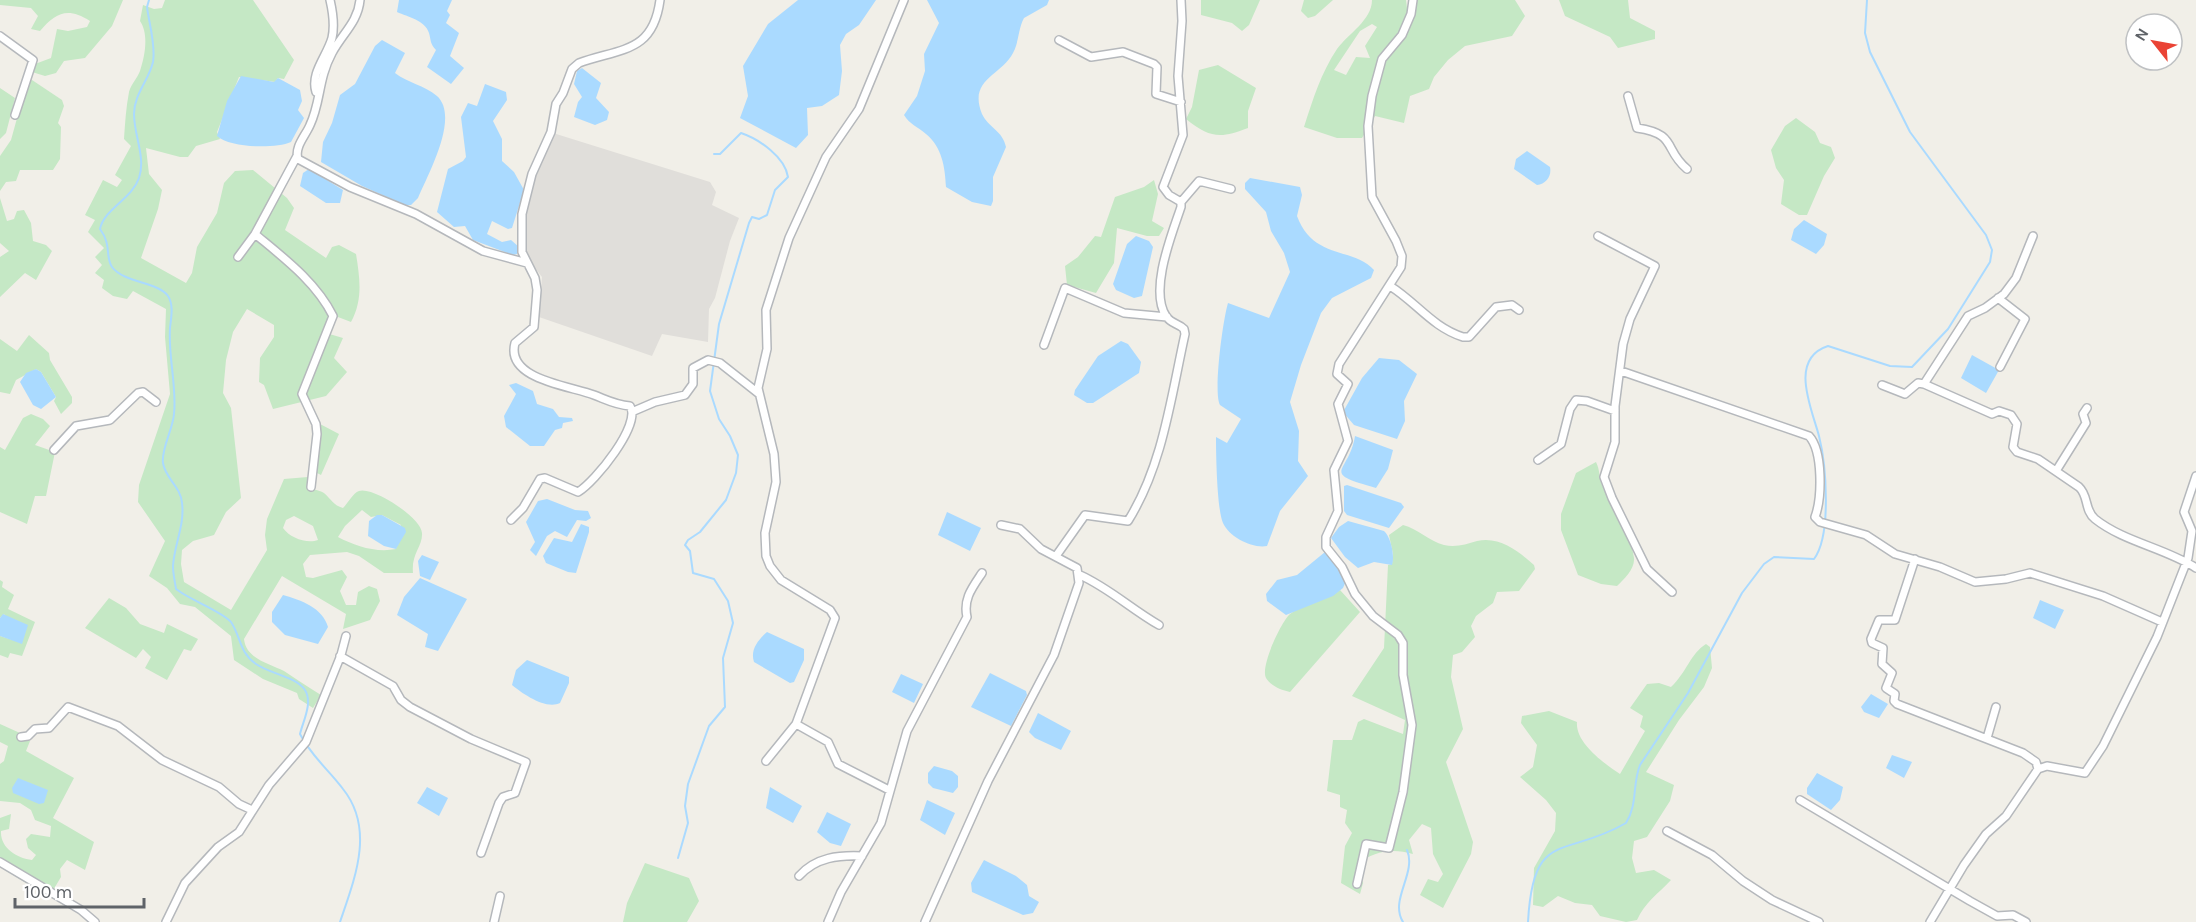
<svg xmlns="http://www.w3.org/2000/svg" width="2196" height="922" font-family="Karla,sans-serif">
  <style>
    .industrial { fill: #e0deda }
    .green { fill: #c5e8c5; fill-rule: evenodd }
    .water { fill: #aadaff }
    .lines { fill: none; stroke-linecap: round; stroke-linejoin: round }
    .stream { stroke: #aadaff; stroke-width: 2 }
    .minor-casing { stroke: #b5b8bc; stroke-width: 10 }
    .minor { stroke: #fff; stroke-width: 7 }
  </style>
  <rect width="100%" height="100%" fill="#f1efe8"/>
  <path class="industrial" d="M553 133 710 182 716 192 712 205 739 218 730 241 715 298 709 309 708 342 662 334 652 356 539 317 542 277 525 255V214L535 177Z"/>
  <path class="green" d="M0 0H123L112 26 85 58 64 61 56 73 45 76 32 72 35 64 51 58 57 29 68 31 87 27 90 21C68 7 56 12 40 31L31 29 38 16 31 8 0 5Z
    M165 0H253L294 60 284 79 278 78 275 82 239 77 217 132 220 139 196 146 188 157H180L146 148 149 174 162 190 158 209 141 258 186 283 192 273 197 247 217 213 224 183 235 171 253 170 287 198 294 208 285 230 326 258 332 247 339 245 356 254C360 279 363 300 351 322L338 317 330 319 326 333 343 338 334 358 347 372 326 396 273 409 264 385 259 382 260 358 274 337V325L247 309 233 332 226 360 223 393 231 408 241 498 226 512 214 535 193 541 182 550 181 564 184 582 231 610 267 550 265 535 267 519 284 479 308 477 307 485C312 491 318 489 324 493 332 500 333 505 343 508 348 503 353 493 359 491 372 486 421 517 422 533 423 546 411 554 413 573H384L359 556 347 552 310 555 303 564 306 577 313 578 342 570 347 577 340 591 346 605H356L358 592 369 586 377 589 380 601 370 620 343 629 346 614 282 576 244 639C246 659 269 663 284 671 296 679 308 687 321 695L313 708 299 699 297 693 263 679 234 660 231 636 195 607 180 604 167 588 149 576 165 541 138 502 139 485 170 394 165 337 166 309 133 291 127 299 113 296 102 288 104 280 95 273 102 265 95 257 104 248 88 232 95 220 85 215 103 180 117 187 122 180 115 175 131 146 124 139C125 123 126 108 129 92 131 84 137 79 140 71 145 56 149 34 140 21L143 5 154 9 162 8ZM362 510 371 517 382 515 401 525 396 549C376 553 355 546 338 537L345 526ZM294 516 313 526 318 540C307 544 290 538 283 528L286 520Z
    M1201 0H1260L1249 25 1242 31 1232 23 1201 15Z
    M1304 0H1333L1315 16 1308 18 1301 11Z
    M1372 0H1406L1407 8 1416 0H1515L1525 16 1512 36 1465 46 1448 60 1434 77 1429 89 1410 96 1404 123 1375 116 1362 138H1337L1304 127C1313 99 1321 73 1337 49 1348 34 1372 20 1372 0ZM1372 24 1377 27 1365 46 1370 58 1356 57 1346 75 1334 70 1360 31Z
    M1559 0H1628L1630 18 1655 31V39L1618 48 1610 37 1565 16Z
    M1218 65 1256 88 1248 111V128C1220 139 1210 138 1186 119L1192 107 1199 70Z
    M32 80 62 100 64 106 58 123 61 127 60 159 53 170H20L16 181 6 182 0 191V156L11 140 27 82Z
    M0 88 15 98 6 133 0 139Z
    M1796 118 1815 132 1820 143 1831 147 1835 158 1824 176 1807 215H1799L1781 204 1784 180 1776 168 1771 150 1785 126Z
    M1154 180 1158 194 1152 221 1164 228 1159 236H1147L1117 228 1114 263 1096 293 1067 285 1065 266 1078 257 1095 236 1101 237 1115 197 1144 187Z
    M0 198 7 221 14 219 17 211 24 210 31 223 33 241 46 245 52 251 36 280 25 273 0 297V257L9 251 0 243Z
    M29 335 49 353 50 360 72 397V403L61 414 54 401 56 397 41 372 36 369 16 380 10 394 0 392V339L17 351Z
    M31 414 43 419 50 426 35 445 55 452 46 496H35L27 524 0 512V447L5 450 23 418Z
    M320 424 339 434 321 475 315 472Z
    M1596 462C1600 470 1599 477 1602 485 1611 509 1631 533 1634 558 1635 569 1624 579 1617 586L1601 584 1578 575 1561 530V514L1576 473Z
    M1403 525C1418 529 1429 541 1444 545 1456 548 1466 544 1477 541 1500 536 1518 551 1534 565L1535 569 1519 591 1497 592 1493 603 1476 616 1471 626 1475 637 1462 652 1453 655 1451 677 1463 729 1446 762 1473 842 1471 854 1443 908 1420 895 1428 879 1438 882 1443 874 1433 854 1431 828 1422 824 1409 840 1413 854C1392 848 1375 851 1357 864L1363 883 1360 894 1341 883 1345 846 1352 833 1345 823 1347 810 1340 807V795L1327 791 1333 740H1352L1358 722 1364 719 1403 734 1405 720 1352 696 1384 648 1388 565 1392 564 1393 554 1389 535Z
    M0 580 3 582 2 587 14 595 8 609 35 622 22 656 10 653 8 658 0 655V636L22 643 4 614 0 618Z
    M1340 590 1360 612 1290 692C1281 690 1271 686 1266 678 1260 667 1281 622 1290 614 1305 602 1325 602 1340 590Z
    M109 598 126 608 140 624 164 633 167 624 198 639 191 651 184 649 167 680 145 668 151 657 143 649 136 658 85 628Z
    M1706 644 1710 647 1712 668 1704 687 1679 720 1646 772 1674 785 1670 801 1647 837 1634 841 1632 858 1636 873 1654 870 1671 880C1658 894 1645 902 1637 920L1626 922 1600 916 1592 905 1575 903 1558 896 1543 907 1533 905 1534 868 1555 831 1556 813 1546 800 1520 777 1533 767 1537 745 1521 723 1522 716 1549 711 1577 722C1575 743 1605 764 1620 774L1645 731 1640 727 1643 716 1630 708 1647 684 1659 683 1671 687C1687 672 1690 654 1706 644Z
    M0 724 20 733 30 741 26 751 74 778 53 818 94 842 85 870 67 860 60 869 61 877 49 897 0 867V818L11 814 9 829 1 831C0 848 17 858 32 860L36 855 28 848 26 839 31 834 50 837 51 826 35 820 31 810 20 803 0 801V764L4 761 8 746 0 742Z
    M645 863 689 878 699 901 687 922H623L627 903Z"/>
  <path class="water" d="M399 0H452L447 11 450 15 446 23 459 33 450 56 464 68 451 84 427 67 436 50C430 44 431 40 429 33 425 20 408 17 397 12Z
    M798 0H876L859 25 846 34 840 45 842 71 839 95 822 106 807 108 808 135 796 148 740 118 748 96 743 66 768 24Z
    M927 0H1049L1047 5 1024 18C1018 29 1019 42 1013 53 1001 76 968 79 982 114 988 127 1003 131 1006 147L993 177V201L991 206 972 202 946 187C945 167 942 147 926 134 918 127 909 124 904 115L917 96 925 71 924 54 939 23Z
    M382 40 405 53 395 73C408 83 424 85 437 96 460 117 428 174 418 198L411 205H405L362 186 321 162 323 142 332 123 340 95 355 84 375 46Z
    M582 68 601 83 596 98 609 112 607 120 595 125 574 117 578 102 582 97 574 84 577 71Z
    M241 76 274 82 278 78 300 90 302 101 298 110 304 118 291 142C275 149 230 148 217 136L227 101Z
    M485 84 506 92 507 100 493 121 502 139V161L514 172 524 190 512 228 508 229 492 221 487 234 502 242 511 240 519 247 517 254 513 255 473 240 465 226 454 227 437 212 448 169 463 161 466 157 461 117 468 103 477 106Z
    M1527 151 1550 167C1552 176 1546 184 1537 185L1514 169 1516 159Z
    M309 169 343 190 340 203H326L300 186 303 173Z
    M1250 178 1300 187 1302 195 1297 216C1313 260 1354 247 1374 270L1371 278 1332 298 1321 313 1301 365 1290 402 1299 431 1298 461 1308 476 1280 511 1267 546C1253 549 1229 537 1223 523 1217 510 1216 454 1216 437L1227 443 1241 419 1220 405C1213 393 1223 319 1228 303L1269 318 1290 272 1284 253 1271 231 1266 212 1245 189V183Z
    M1804 220 1827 234 1824 245 1816 254 1791 240 1794 229Z
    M1136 236 1149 241 1153 247 1142 296 1134 298 1116 290 1113 284 1127 244Z
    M1121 341 1128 344 1141 362 1139 373 1093 403H1087L1074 395 1075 390 1098 356Z
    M1972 355 1999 370 1986 393 1961 378Z
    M1379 358 1399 360 1417 374 1404 401 1405 421 1397 439 1354 425 1343 412 1362 378Z
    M36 369 41 372 56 397 41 409 33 405 20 382 26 373Z
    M516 383 533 391 537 404 553 409 559 417 572 418 573 421 563 423 562 428 555 430 544 446H530L506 427 504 416 516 394 509 385Z
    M1355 436 1393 450 1388 469 1376 488C1318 472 1349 474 1355 436Z
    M1347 485 1401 503 1404 507 1389 528 1347 515 1344 511V486Z
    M547 499 575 510 588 511 591 518 586 521 577 520 567 537 555 531 547 536 536 556 530 550 535 542 526 522 538 501Z
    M947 512 981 528 970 551 938 535Z
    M377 515H382L405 528 406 532 396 549 384 546 368 536 369 521Z
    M1348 521 1384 531C1391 537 1395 556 1392 565L1374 562 1358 568 1345 557 1331 538 1339 527Z
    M581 524 589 527V532L576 573 568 572 546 563 543 556 554 538 572 542Z
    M1325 552 1329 553 1346 581 1343 588 1333 596 1286 615 1267 601 1266 594 1277 580 1297 575Z
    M422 555 439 562 430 580 420 576 418 561Z
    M420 578 467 599 438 651 425 647 428 634 397 615 404 597Z
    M283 595C301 600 323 608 328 627L318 644 285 635 272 622V612Z
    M2040 600 2064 610 2055 629 2033 618Z
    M3 614 28 625 22 644 0 636V618Z
    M767 632 804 649V660L794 682 790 683 754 662C750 650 758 640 767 632Z
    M527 660 569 677V683L560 703C546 710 523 694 512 685L516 670Z
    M990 673 1026 691 1027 695 1011 726 971 707Z
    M901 674 923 684 914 703 892 692Z
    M1871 694 1888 704 1879 718 1864 712 1861 707Z
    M1038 713 1071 731 1061 750 1035 738 1029 732Z
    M1892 755 1912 762 1904 778 1886 768Z
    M934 766 952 771 958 776V787L953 793 933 788 928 783V773Z
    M1817 773 1843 787 1840 800 1831 810 1807 794V788Z
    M18 778 48 790 44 803 39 804 13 793 12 788Z
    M427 787 448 798 439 816 417 803Z
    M770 787 802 806 793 823 766 808Z
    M927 800 955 813 945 835 920 820Z
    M827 812 851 824 841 846 830 843 817 832Z
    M984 860 1016 876 1027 885 1029 896 1039 902 1033 913 1023 915 972 892 971 883Z"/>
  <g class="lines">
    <path class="stream" d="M149 0 147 7C149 23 156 46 153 62 149 80 134 94 134 114 134 136 146 157 139 178 132 199 104 209 100 229 112 245 105 257 112 267 124 283 158 282 168 296 174 305 171 318 170 328 168 357 177 386 174 414 173 429 161 449 163 463 165 478 181 487 182 503 185 525 174 545 173 566 173 574 175 582 176 589 190 600 223 612 231 622 241 637 239 652 256 664 270 674 295 676 305 690 313 703 303 721 300 734 311 756 329 770 343 789 375 829 355 878 340 922
      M678 858 688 823 685 806 688 784 709 726 725 707 723 658 733 623 728 601 714 579 693 573 690 551 685 545 688 540 700 532 726 500 736 473 738 455 730 436 719 419 710 391 719 324 749 223 752 217 759 219 767 215 775 190 788 177C785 157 759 139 741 133L720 154H714
      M1403 922C1389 900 1417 873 1407 850
      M1528 922C1533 828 1564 859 1626 823 1638 804 1632 785 1640 765L1688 693 1742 593 1764 564 1774 557 1814 559C1832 535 1826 464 1819 436 1812 409 1788 359 1828 346L1890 366 1912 367 1948 329 1990 262 1992 250 1986 235 1910 132 1870 52 1865 33 1867 0"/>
    <g class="minor-casing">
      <path id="minor" d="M360 0C358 22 342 34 332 53 318 79 321 102 310 125 306 135 294 147 298 159L350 187 416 214 483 251 527 263
        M0 36 33 60 15 115
        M1059 40 1091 57 1123 52 1154 64 1157 67 1156 94 1181 102
        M316 92C310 73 327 56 332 38 335 25 333 13 330 0
        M1628 96 1637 128C1678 134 1663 149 1687 169
        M1181 202 1199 181 1231 189
        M255 234C284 258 316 282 333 316L302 394 316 424 317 434 311 487
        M1598 236 1655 266 1630 319 1623 344 1615 406V442L1604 477 1612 498 1647 569 1672 592
        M238 257 255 234 297 156
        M1390 286C1416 302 1432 327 1463 337H1469L1496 307 1512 305 1519 310
        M1998 298 2025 319 2000 367
        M1044 345 1065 288 1124 313 1167 317
        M1621 371 1809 436C1823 451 1822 498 1815 517L1820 522 1866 535 1895 554 1940 567 1975 582 2006 579 2030 573 2103 596 2162 622
        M1924 384 1992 414 1999 411 2011 415 2017 424 2013 447 2017 452 2038 459 2079 487C2089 496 2084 510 2095 519 2124 542 2165 548 2196 568
        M1882 385 1905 394 1918 383 1924 384 1968 316 1985 308 2004 294 2016 278 2033 236
        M634 411 655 402 685 395 693 384V368L708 360 720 363 758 393
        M54 450 76 426 110 420 138 393 143 392 156 402
        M1538 460 1561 444 1570 409 1576 400 1587 401 1615 411
        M2056 471 2086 423 2083 414 2087 408
        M511 520 523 508 540 479 545 478 578 492C595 482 642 424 630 406 616 405 607 400 594 395 572 386 505 380 515 343L534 327 537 290 535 278 522 252V214L532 174 551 132 556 104 563 93 572 69 579 63C621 48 653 53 660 0
        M1056 556 1085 515 1128 521C1163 465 1171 397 1185 334L1184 329C1178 323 1171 324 1166 316 1149 290 1172 234 1181 207V202L1169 195 1163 187 1183 135 1178 76 1182 21 1181 0
        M1915 559 1895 620H1879L1871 639 1872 643 1883 648 1882 664 1892 673 1886 688 1895 694 1894 701 1897 704 2023 753 2036 762 2038 769
        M1080 575C1109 588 1131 609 1159 625
        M340 656 393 686 401 700 410 707 471 739 526 762 515 793 503 797 499 803 481 853
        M796 724 828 742 838 764 889 790
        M21 737 28 736 35 729 49 728 68 707 118 726 162 760 219 787 239 804 252 810
        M1987 738 1996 707
        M766 761 796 724 835 618 830 610 781 580 770 566 766 556 765 533 776 482 774 454 758 388 767 349 766 310 789 238 826 157 859 109 904 0
        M1800 800 1970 901 1997 916 2013 915 2026 922
        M1667 831 1712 855 1743 881 1772 900 1819 922
        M0 862 81 910 95 922
        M799 876C816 857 839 855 862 856
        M1357 884 1366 844 1389 848 1403 792 1412 725 1403 675V643L1398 635 1373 616 1355 594 1342 567 1326 547V537L1338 511 1334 470 1348 441 1338 404 1348 384 1337 374 1339 364 1401 267 1402 256 1396 241 1372 197 1368 126 1372 96 1382 59 1402 35 1411 14 1413 0
        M166 922 185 883 218 847 239 832 269 785 306 742 341 655 346 636
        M494 922 500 896
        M828 922 841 892 881 823 907 731 967 617C963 599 972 588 982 573
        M925 922 988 781 1054 655 1079 583 1077 568 1041 549 1020 529 1001 525
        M1930 922 1964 865 1986 834 2006 816 2038 769 2047 766 2085 773 2103 746 2157 637 2188 558 2192 531 2184 512 2196 476"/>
    </g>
    <use href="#minor" class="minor"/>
  </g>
  <g transform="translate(2154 42) rotate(301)"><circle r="28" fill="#ffffff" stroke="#bfc1c3" stroke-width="1.5"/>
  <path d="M0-4.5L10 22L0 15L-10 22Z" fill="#ea4335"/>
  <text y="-9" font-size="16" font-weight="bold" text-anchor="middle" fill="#5f6368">N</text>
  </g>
  <path d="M15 898v9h129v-9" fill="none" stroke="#5f6368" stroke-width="3"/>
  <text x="24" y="898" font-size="18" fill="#5f6368" stroke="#ffffff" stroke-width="4.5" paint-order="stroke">100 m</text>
</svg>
